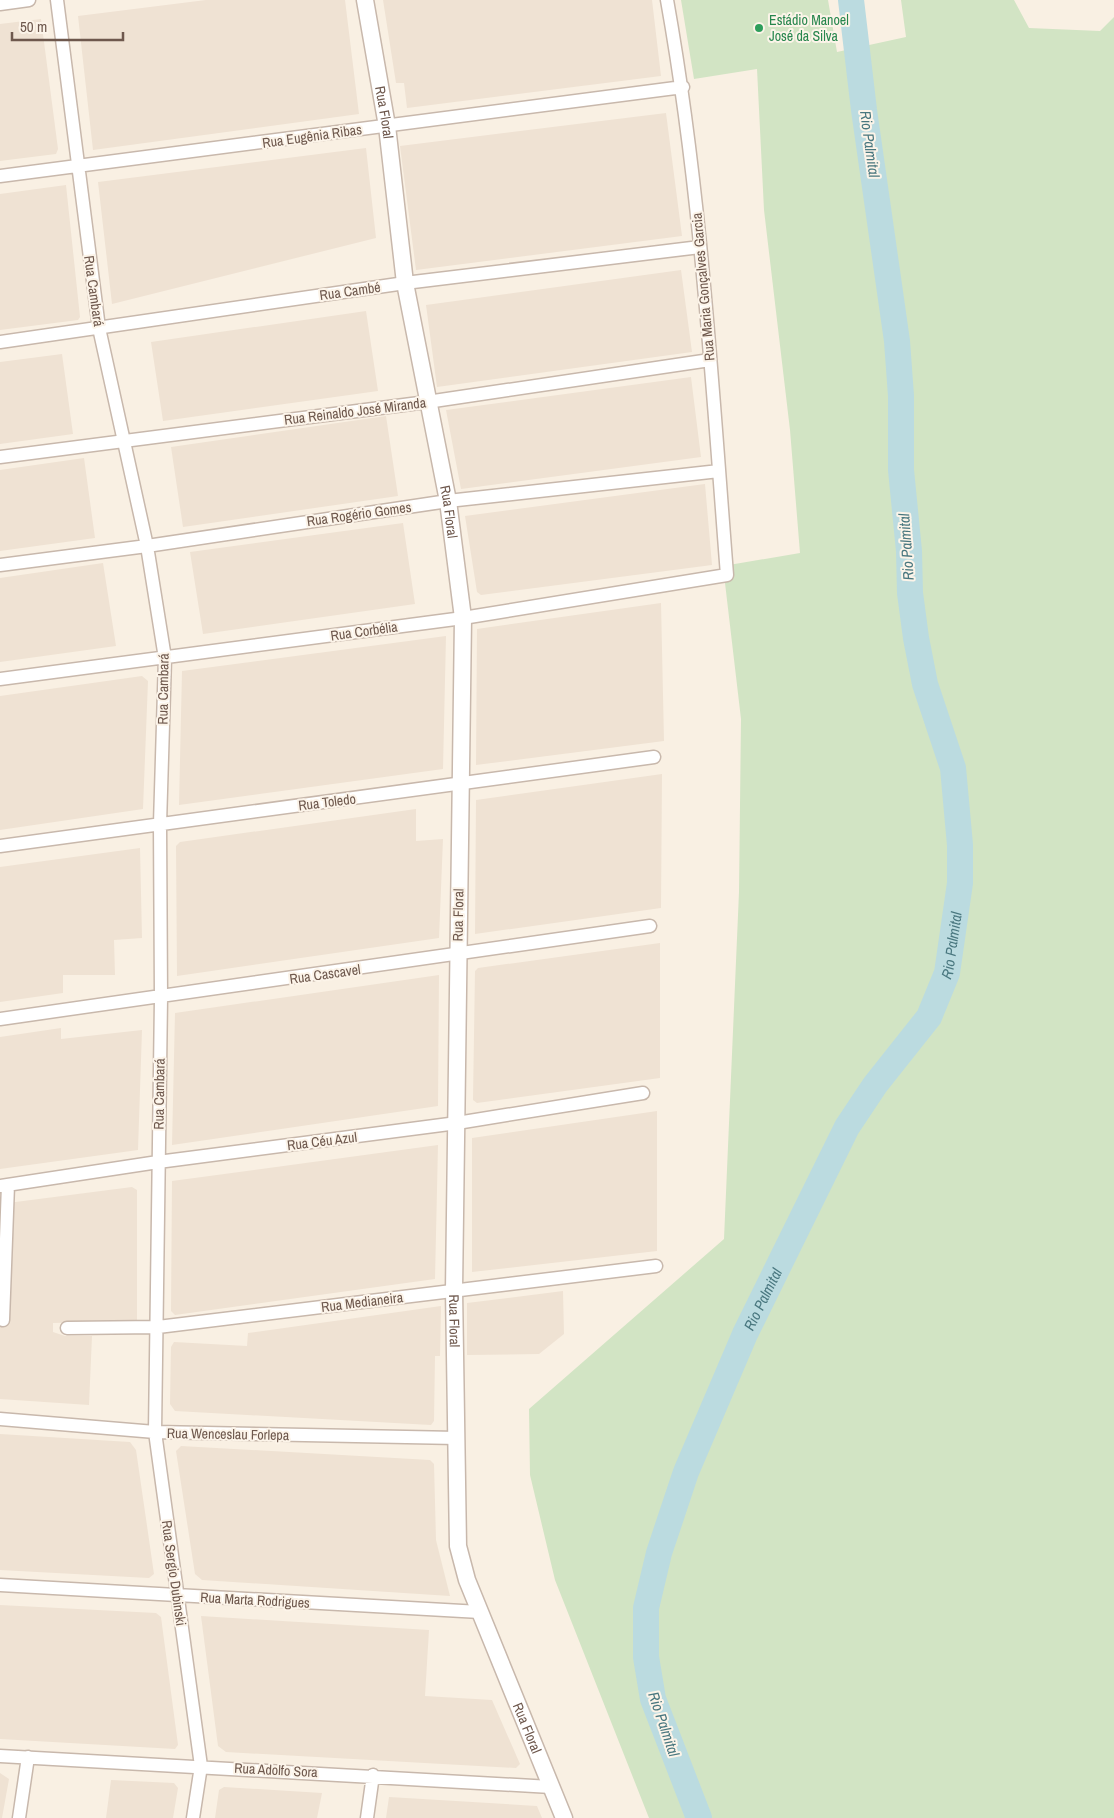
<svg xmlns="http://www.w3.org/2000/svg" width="1114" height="1818" font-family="'Archivo Narrow',sans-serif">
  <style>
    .residential { fill: #efe2d3 }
    .green { fill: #d2e4c4 }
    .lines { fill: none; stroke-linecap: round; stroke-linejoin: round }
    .river { stroke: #bbdbe0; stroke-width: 26 }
    .minor-casing { stroke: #c8b8ac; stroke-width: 15 }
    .tertiary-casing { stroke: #c8b8ac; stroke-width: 19 }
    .minor { stroke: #fff; stroke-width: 12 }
    .tertiary { stroke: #fff; stroke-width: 16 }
    .leisure-dot { fill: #2e9e5b; stroke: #fcf4e9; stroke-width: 2 }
    .labels { text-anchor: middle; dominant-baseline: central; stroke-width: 4; stroke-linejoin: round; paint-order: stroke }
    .leisure-label { font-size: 14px; fill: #27864d; stroke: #fcf4e9; text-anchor: start }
    .street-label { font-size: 14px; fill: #6e584d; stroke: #fcf4e9 }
    .water-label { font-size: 15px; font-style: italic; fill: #49777f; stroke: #fcf4e9 }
  </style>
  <rect width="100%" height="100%" fill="#f9f0e3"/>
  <path class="residential" d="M206 0H345L359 114 93 150 78 16Z
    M383 0H652L661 76 407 108 404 83H396Z
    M41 19 58 149 56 154 0 161V24Z
    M666 113 682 236 416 270 400 146Z
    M366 148 376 238 112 304 98 182Z
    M66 185 80 317 78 320 0 330V194Z
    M681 270 692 352 437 387 426 305Z
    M366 311 378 391 163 421 151 342Z
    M62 354 73 434 0 444V362Z
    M691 377 701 457 461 489 446 410Z
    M386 416 398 496 183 527 171 447Z
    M84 458 95 538 0 551V470Z
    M705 484 712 565 481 595 477 592 465 516Z
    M403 523 415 604 203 634 190 552Z
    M103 563 116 646 0 662V578Z
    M661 603 664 741 476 765 477 629Z
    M446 636 443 769 179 805 182 671Z
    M142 676 148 681 143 809 0 830V696Z
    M662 774 661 908 475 934 476 800Z
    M416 809V841L443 839 439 938 177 976 176 846 180 842Z
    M140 848 142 938 114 940 115 975H63V993L0 1002V867Z
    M660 943V1078L477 1103 473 1100 475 971 478 968Z
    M439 975 438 1106 172 1145 175 1013Z
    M61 1028V1039L142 1030 138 1150 0 1169V1037Z
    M657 1111V1251L472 1272V1138Z
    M438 1145 435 1279 175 1315 171 1311 172 1181Z
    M132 1187 137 1190V1321L53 1323V1332L65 1336H92L89 1405 0 1399V1204Z
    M563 1291 564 1334 539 1354 467 1355V1303Z
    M441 1306 440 1356H435L434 1421 431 1425 175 1411 170 1404 171 1347 174 1342 247 1346 248 1333Z
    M0 1434 130 1442 136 1450 154 1574 149 1578 0 1570Z
    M181 1446 430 1460 434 1464 436 1540 450 1596 202 1580 195 1574 176 1451Z
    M0 1605 156 1613 161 1617 178 1745 175 1749 0 1739Z
    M201 1616 429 1630 425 1696 492 1700 520 1764 516 1768 226 1752 218 1746Z
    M0 1773 9 1779 2 1818H0Z
    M111 1780 174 1783 178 1788 173 1818H106Z
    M224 1787 322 1793 317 1818H215L219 1790Z
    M389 1797 537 1806 542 1818H386Z"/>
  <path class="green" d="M681 0H828L837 52 906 37 901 0H1014L1029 28 1100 31 1114 17V1818H649L555 1580 530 1475 529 1409 724 1239 739 892 741 719 723 566 800 553 790 430 764 210 757 69 694 79Z"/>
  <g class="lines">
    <path class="river" id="s1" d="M699 1818 653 1699 646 1657V1608L659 1553 686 1472 745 1334 847 1127 875 1085 929 1017 947 973 960 883V845L953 768 925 684 916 638 910 593 909 551 901 470V396L897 341 864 110 851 0"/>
    <g class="minor-casing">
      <path id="minor" d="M57 0 99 328 147 546 165 658 160 824 161 998 155 1432 201 1766 193 1818
        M0 4 29 0
        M0 176 683 87
        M0 342 405 283 700 247
        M0 457 427 402 710 360
        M0 565 147 546 448 501 719 471
        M0 679 463 618 727 575C712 383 701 190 667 0
        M0 846 654 757
        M0 1019 650 926
        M0 1186 158 1162 457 1123 643 1093
        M3 1320 8 1185
        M67 1328 158 1327 656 1266
        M0 1419 155 1432 457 1438
        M0 1585 480 1612
        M0 1756 551 1787
        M19 1818 28 1757
        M367 1818 373 1775"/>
    </g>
    <g class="tertiary-casing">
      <g id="tertiary">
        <path id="s2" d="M365 0 387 126 405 283 448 501 463 618 454 1290 458 1546 467 1580 564 1818"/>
      </g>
    </g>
    <use href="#minor" class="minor"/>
    <use href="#tertiary" class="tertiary"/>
  </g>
  <circle class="leisure-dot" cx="759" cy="28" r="5"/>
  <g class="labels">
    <g class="leisure-label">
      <text x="769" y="20">Estádio Manoel<tspan x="769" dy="16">José da Silva</tspan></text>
    </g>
    <g class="street-label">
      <text stroke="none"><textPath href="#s2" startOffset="114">Rua Floral</textPath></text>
      <text transform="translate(312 136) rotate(-8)">Rua Eugênia Ribas</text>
      <text transform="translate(703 287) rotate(-95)">Rua Maria Gonçalves Garcia</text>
      <text transform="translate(94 291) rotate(82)">Rua Cambará</text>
      <text transform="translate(350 291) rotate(-8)">Rua Cambé</text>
      <text transform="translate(355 411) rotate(-7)">Rua Reinaldo José Miranda</text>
      <text stroke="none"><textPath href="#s2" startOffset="519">Rua Floral</textPath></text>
      <text transform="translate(359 514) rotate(-8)">Rua Rogério Gomes</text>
      <text transform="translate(364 631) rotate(-8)">Rua Corbélia</text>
      <text transform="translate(163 689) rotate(-89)">Rua Cambará</text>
      <text transform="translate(327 802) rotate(-7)">Rua Toledo</text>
      <text transform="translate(458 915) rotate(-89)">Rua Floral</text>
      <text transform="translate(325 974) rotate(-8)">Rua Cascavel</text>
      <text transform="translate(159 1094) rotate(-89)">Rua Cambará</text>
      <text transform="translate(322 1141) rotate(-7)">Rua Céu Azul</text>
      <text transform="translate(362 1302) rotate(-7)">Rua Medianeira</text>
      <text stroke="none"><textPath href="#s2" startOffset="1329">Rua Floral</textPath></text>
      <text transform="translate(228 1434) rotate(1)">Rua Wenceslau Forlepa</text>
      <text transform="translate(174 1573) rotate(82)">Rua Sergio Dubinski</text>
      <text transform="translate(255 1600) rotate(3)">Rua Marta Rodrigues</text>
      <text stroke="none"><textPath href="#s2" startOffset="1749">Rua Floral</textPath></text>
      <text transform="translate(276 1770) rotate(3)">Rua Adolfo Sora</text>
    </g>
    <g class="water-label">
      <text transform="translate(870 144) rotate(82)">Rio Palmital</text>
      <text transform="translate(906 547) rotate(-94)">Rio Palmital</text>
      <text stroke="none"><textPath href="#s1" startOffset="955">Rio Palmital</textPath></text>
      <text stroke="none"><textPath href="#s1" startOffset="550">Rio Palmital</textPath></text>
      <text transform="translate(664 1724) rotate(71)">Rio Palmital</text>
    </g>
  </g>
  <path d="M12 32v8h111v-8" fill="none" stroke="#6e584d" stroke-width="2.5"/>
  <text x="20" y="32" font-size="15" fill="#6e584d" stroke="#fcf4e9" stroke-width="4" paint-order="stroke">50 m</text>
</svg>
